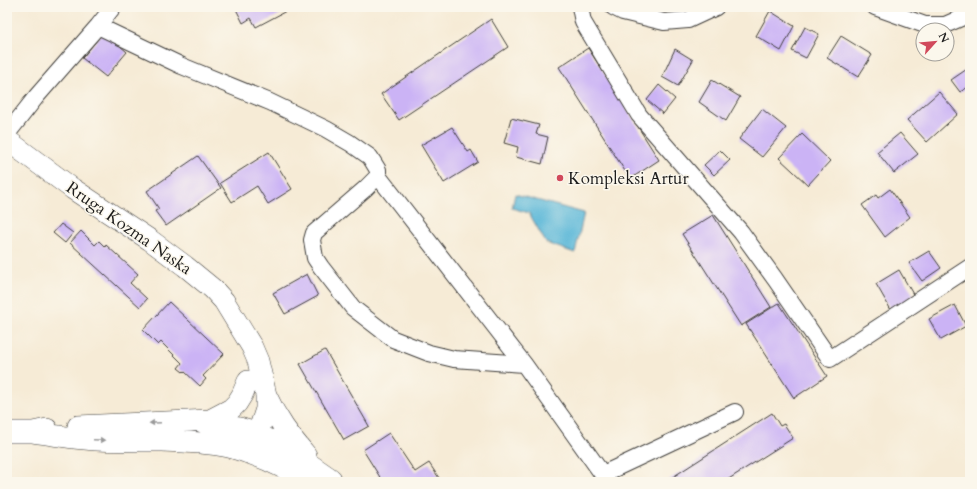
<svg xmlns="http://www.w3.org/2000/svg" width="977" height="489" font-family="Cardo,serif">
  <style>
    .water { fill: #5ab7d8; stroke: #3b6a7a }
    .building { fill: #cbb3f5 }
    .lines { fill: none; stroke-linecap: round; stroke-linejoin: round }
    .minor-casing { stroke: #3d3b38; stroke-width: 18 }
    .major-casing { stroke: #3d3b38; stroke-width: 22 }
    .minor { stroke: #fff; stroke-width: 16 }
    .major { stroke: #fff; stroke-width: 21 }
    .oneway { fill: #999 }
    .poi-dot { fill: #d1495b; stroke: #fbf7ec; stroke-width: 1.5 }
    .labels { text-anchor: middle; dominant-baseline: central; stroke-width: 3; stroke-linejoin: round; paint-order: stroke }
    .poi-label { font-size: 17px; fill: #1c1c1c; stroke: #fbf7ec; text-anchor: start }
    .street-label { font-size: 17px; fill: #1c1c1c; stroke: #fbf7ec }
  </style>
  <rect width="100%" height="100%" fill="#fbf7ec"/>
  <filter id="ink" filterUnits="userSpaceOnUse"><feTurbulence type="fractalNoise" baseFrequency=".025" numOctaves="2"/><feDisplacementMap in="SourceGraphic" scale="8" xChannelSelector="R" yChannelSelector="G"/><feConvolveMatrix kernelMatrix="1 2 1 2 8 2 1 2 1" color-interpolation-filters="sRGB"/></filter>
  <filter id="wash" filterUnits="userSpaceOnUse"><feTurbulence type="fractalNoise" baseFrequency=".012" numOctaves="4" result="noise"/><feDisplacementMap in="SourceGraphic" scale="16" xChannelSelector="R" yChannelSelector="G"/><feGaussianBlur stdDeviation="0.9" result="paint"/><feColorMatrix in="noise" values="0 0 0 0 0 0 0 0 0 0 0 0 0 0 0 0 0 1.4 0 .05"/><feComposite in="paint" operator="in"/></filter>
  <g filter="url(#wash)">
    <rect width="100%" height="100%" fill="#f6ebd6"/>
    <path class="water" d="M515 194 584 213 575 253 546 243 529 213 512 208Z"/>
    <g id="blocks">
      <path class="building" d="M235 7H286L288 10 256 27 251 18 243 23Z
        M770 11 794 26 781 51 756 36Z
        M491 19 508 47 399 120 381 94Z
        M805 27 819 34 806 58 792 51Z
        M104 32 127 52 106 77 82 58Z
        M841 36 872 55 858 77 827 58Z
        M588 48 659 160 630 179 559 67Z
        M675 49 693 60 678 86 662 77Z
        M970 67V86L960 92 951 80Z
        M712 80 740 97 726 121 699 102Z
        M659 85 675 99 663 114 647 100Z
        M939 92 958 114 927 142 907 120Z
        M762 109 786 128 762 157 739 139Z
        M511 118 539 125 536 134 548 137 542 164 516 157 518 147 504 143Z
        M452 127 468 152 471 150 478 162 444 183 421 145Z
        M900 133 918 154 894 173 877 152Z
        M802 134 830 161 808 185 779 158Z
        M720 150 730 160 714 175 704 165Z
        M269 152 292 189 268 204 257 186 232 202 220 183Z
        M198 156 221 188 166 226 155 211 159 209 147 191Z
        M890 189 910 217 885 237 862 205 876 195 878 198Z
        M713 215 771 307 741 326 682 234Z
        M61 224 73 233 65 243 53 233Z
        M81 231 95 245 99 241 105 247 106 245 138 274 130 283 147 299 140 307 70 243Z
        M929 251 941 268 922 281 909 263Z
        M899 270 914 296 891 310 876 284Z
        M307 274 318 296 285 314 273 293Z
        M169 302 224 354 203 376 206 379 200 386 184 371 183 372 178 368 182 363 161 342 158 345 143 330Z
        M779 303 827 376 794 398 746 324Z
        M955 305 966 326 941 340 929 319Z
        M325 350 369 426 344 440 300 364Z
        M772 413 780 426 784 424 793 438 724 482H665Z
        M389 433 415 472 429 463 439 478 433 482H383L363 450Z"/>
    </g>
  </g>
  <g filter="url(#ink)">
    <use href="#blocks" fill-opacity="0" stroke="#3d3b38" stroke-width="1"/>
    <g class="lines">
      <g class="minor-casing">
        <path id="minor" d="M580 7 583 22 639 115 741 232 775 279 830 359 970 267
          M613 7 623 12 664 22 688 20 716 7
          M875 7 925 25H945L970 14
          M98 26 182 66 270 102 326 129 350 143 370 157 378 170V176L366 188 314 233 312 240 315 258 321 267 353 308 393 339 429 353 454 359 524 364
          M7 134 36 97 98 26 113 7
          M378 176 524 364 608 482
          M603 474 735 412"/>
      </g>
      <g class="major-casing">
        <path id="major" d="M7 140 73 189 150 240 185 266 213 289 224 301 252 347 258 361 266 395V409L263 418 257 435 248 453
          M266 395C277 420 289 435 306 455
          M202 422C214 424 226 425 239 428 273 437 302 459 331 479
          M78 426 210 420 231 409 237 403 242 395 248 381
          M7 432H33L47 429
          M33 432C54 435 75 439 96 440 118 441 141 441 163 441 186 442 210 442 233 448 258 455 286 468 307 482"/>
      </g>
      <use href="#minor" class="minor"/>
      <use href="#major" class="major"/>
    </g>
    <defs><path id="oneway-solid" d="M-6-.8H1V-3.2L6.5 0L1 3.2V.8H-6Z"/></defs>
    <g class="oneway">
      <use href="#oneway-solid" transform="translate(155 423) rotate(177)"/>
      <use href="#oneway-solid" transform="translate(99 440) rotate(2)"/>
    </g>
  </g>
  <circle class="poi-dot" cx="560" cy="178" r="4"/>
  <g class="labels">
    <g class="poi-label">
      <text x="568" y="178">Kompleksi Artur</text>
    </g>
    <g class="street-label">
      <text transform="translate(129 228) rotate(35)">Rruga Kozma Naska</text>
    </g>
  </g>
  <rect width="977" height="489" fill="none" stroke="#fbf7ec" stroke-width="24"/>
  <g transform="translate(935 42) rotate(63)"><circle r="19" fill="#fbf7ec" stroke="#a29f99"/>
  <path d="M0-3L7 15L0 10L-7 15Z" fill="#d1495b"/>
  <text y="-6" font-size="11" font-weight="bold" text-anchor="middle" fill="#1c1c1c">N</text>
  </g>
</svg>
